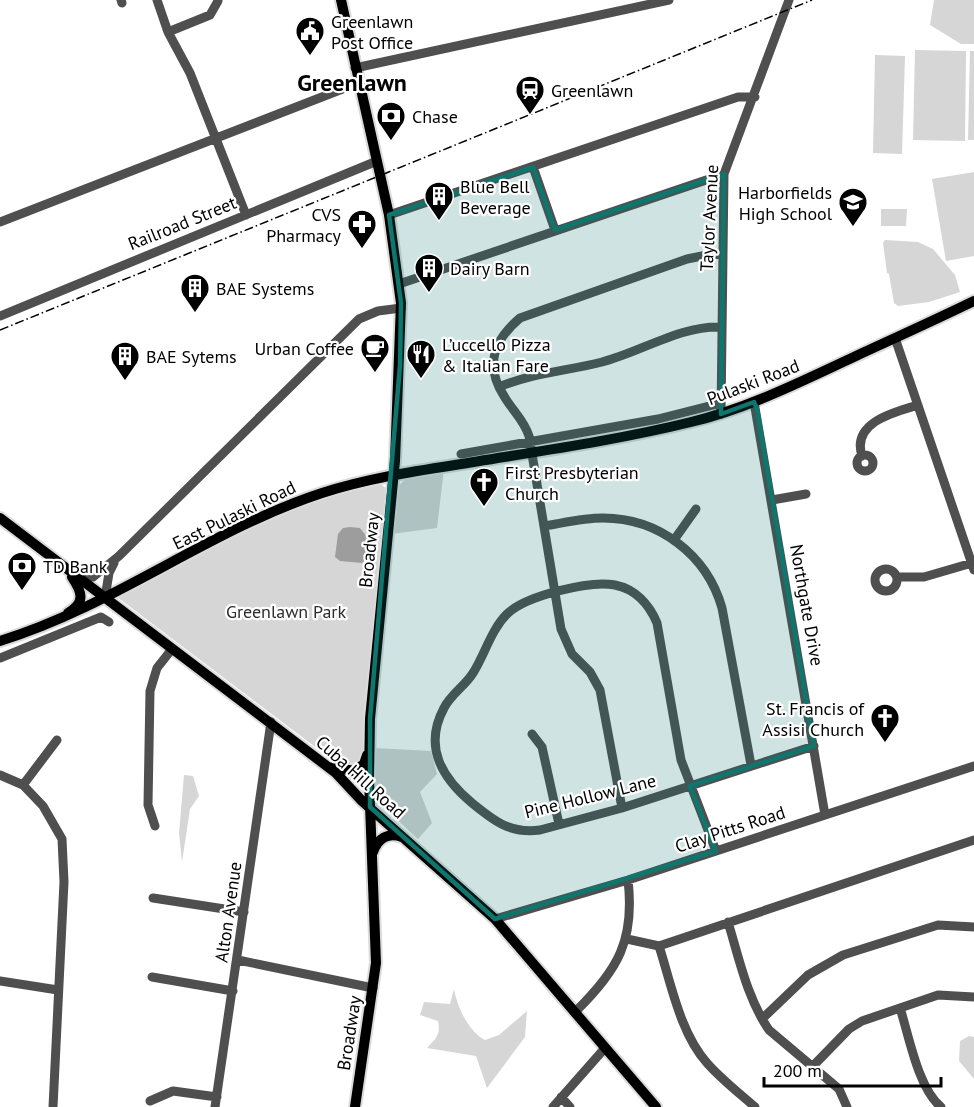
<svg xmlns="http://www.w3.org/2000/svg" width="974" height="1107" font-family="'PT Sans',sans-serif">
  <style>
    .green { fill: #d6d6d6 }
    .water { fill: #9d9d9d }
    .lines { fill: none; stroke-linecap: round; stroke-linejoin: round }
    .major-casing { stroke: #dbdbdb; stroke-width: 14 }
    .minor { stroke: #4f4f4f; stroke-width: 9 }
    .major { stroke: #000; stroke-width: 10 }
    .rail { stroke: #000; stroke-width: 1.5; stroke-dasharray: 9 3 1.5 3; stroke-linecap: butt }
    .marked { fill: #0f766e; fill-opacity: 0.2; stroke: #0f766e; stroke-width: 4.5; stroke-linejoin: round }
    .labels { text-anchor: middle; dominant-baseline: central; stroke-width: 4.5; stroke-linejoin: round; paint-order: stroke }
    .poi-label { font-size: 18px; fill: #000; stroke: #fff; text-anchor: start }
    .street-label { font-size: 18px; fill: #000; stroke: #fff }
    .park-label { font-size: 18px; fill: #2d2d2d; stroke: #fff }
    .district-label { font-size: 24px; font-weight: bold; fill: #000; stroke: #fff }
  </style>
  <rect width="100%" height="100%" fill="#fff"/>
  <path class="green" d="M934 0H974V44H961L930 25Z
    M915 50 966 51 965 141 913 140Z
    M970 51H974V140H968Z
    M875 55 905 56 902 154 873 153Z
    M974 172V256L946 261 932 179Z
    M881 209H907L906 226H881Z
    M885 240 918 242 933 249 955 275 960 292 929 302 898 306 894 303 889 274 887 273 883 243Z
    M444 469 437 528 391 534C396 483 390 478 444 469Z
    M378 482 387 489 363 760 360 765 343 768 117 597 257 524 325 496Z
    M374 748 431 751 437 774 420 792 432 823 418 839C377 800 376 805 374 748Z
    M184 775 193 776 199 796 190 809 182 862 179 833Z
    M454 989C457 1007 469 1032 485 1040L499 1035 527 1011 525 1037 487 1088 476 1056 427 1048C436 1039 441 1034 438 1021L420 1015 424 1002 450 1004Z
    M969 1036 974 1037V1079L959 1061 960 1041Z"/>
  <path class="water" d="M350 527 360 528 367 537 365 560 362 563 340 561 335 557 338 534 343 528Z"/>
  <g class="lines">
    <g class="major-casing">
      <path id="major" d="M341 0 389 215 401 303 395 461 370 719 369 779 376 963 355 1107
        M0 518 336 773 362 801 495 919 656 1107
        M68 613C86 602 82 592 72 577
        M0 641C114 606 209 530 322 493 365 479 410 472 455 465 533 452 614 441 691 422 749 408 802 381 856 356 895 338 935 320 974 301
        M333 767 354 771 364 764 367 755
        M373 852C378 838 388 832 402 837"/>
    </g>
    <path class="minor" d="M121 0 122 3
      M157 0 168 32 190 73 246 215
      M168 32 210 15 218 1
      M355 68 669 0
      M533 167 555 230
      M389 215 738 97H755
      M0 222 358 83
      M399 284 724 174
      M0 316 377 161
      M895 338 974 570
      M499 387C532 373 567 371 602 362 641 352 681 325 722 327
      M754 402 825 815
      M721 414 724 174 789 0
      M461 454 658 419 721 403
      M857 463a8 8 0 1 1 16 0a8 8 0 1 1-16 0Z
      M862 456C851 422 895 412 918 405
      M772 500 806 494
      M544 526C563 523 583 518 603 518 659 518 707 555 722 608L751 765
      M674 540 696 509
      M875 580a11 11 0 1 1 22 0a11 11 0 1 1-22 0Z
      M897 577H924L972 563
      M79 578 93 577 119 556 359 319 378 311 401 308
      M105 598 109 573 114 563
      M0 658 101 617 109 622
      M532 734 542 747 559 824
      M0 775 23 785 43 806 62 839 64 882 53 1107
      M23 785 57 740
      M622 808 600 690 590 672 572 654 561 629 529 436C524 420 512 410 504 396 484 365 494 340 520 318L687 259 712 254 723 255
      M155 826 148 805 150 691 157 668 172 649
      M716 851 681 760 657 623C649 604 635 589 615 585 590 580 525 596 507 614 491 630 485 654 473 673 465 686 451 694 444 708 423 747 442 778 472 803 494 821 510 834 540 830L622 808 814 746
      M153 898 244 912
      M495 919 628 880 974 766
      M728 922C739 958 747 998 769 1030L839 1089 847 1107
      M627 939 659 946 974 840
      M659 946C671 983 680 1033 707 1063 721 1079 739 1093 755 1107
      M238 960 373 988
      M152 977 233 991
      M0 981 58 990
      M900 1008C909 1036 918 1088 941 1107
      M576 1011C618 970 635 940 628 880
      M762 1019 808 975 843 955 938 925 974 927
      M813 1066 849 1029 862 1021 938 995 974 997
      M561 1097 570 1107
      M150 1101 173 1091 217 1097
      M215 1107 271 722
      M553 1107 605 1048"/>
    <use href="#major" class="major"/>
    <path class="rail" d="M0 330 812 0"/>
  </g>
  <path class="marked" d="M533 167 555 230 724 174 721 414 754 402 757 409 814 746 690 786 716 851 495 919 370 807V719L400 365 401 303 389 215Z"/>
  <defs>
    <g id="civic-pin" transform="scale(1.5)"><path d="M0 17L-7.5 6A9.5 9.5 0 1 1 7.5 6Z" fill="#000" stroke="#fff"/><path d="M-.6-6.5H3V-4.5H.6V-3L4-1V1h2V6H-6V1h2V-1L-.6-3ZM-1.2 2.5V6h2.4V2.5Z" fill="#fff"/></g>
    <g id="station-pin" transform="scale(1.5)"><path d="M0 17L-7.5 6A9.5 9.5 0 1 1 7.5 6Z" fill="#000" stroke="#fff"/><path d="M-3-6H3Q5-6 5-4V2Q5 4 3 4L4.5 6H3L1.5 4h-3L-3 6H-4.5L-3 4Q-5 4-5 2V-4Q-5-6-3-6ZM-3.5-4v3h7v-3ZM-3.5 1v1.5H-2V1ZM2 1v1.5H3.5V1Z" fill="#fff"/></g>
    <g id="bank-pin" transform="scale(1.5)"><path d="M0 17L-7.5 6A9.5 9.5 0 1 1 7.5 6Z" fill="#000" stroke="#fff"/><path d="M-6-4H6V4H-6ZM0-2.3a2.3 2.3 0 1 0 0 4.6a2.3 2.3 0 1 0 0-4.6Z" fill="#fff"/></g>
    <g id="building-pin" transform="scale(1.5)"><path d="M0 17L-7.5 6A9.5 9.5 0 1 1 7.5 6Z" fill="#000" stroke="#fff"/><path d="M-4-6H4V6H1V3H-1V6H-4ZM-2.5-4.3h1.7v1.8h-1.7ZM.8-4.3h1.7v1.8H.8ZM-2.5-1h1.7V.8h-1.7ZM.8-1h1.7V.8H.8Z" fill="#fff"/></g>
    <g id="school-pin" transform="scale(1.5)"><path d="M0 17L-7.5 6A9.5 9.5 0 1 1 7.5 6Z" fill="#000" stroke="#fff"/><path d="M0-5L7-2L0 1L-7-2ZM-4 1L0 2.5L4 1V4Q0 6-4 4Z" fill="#fff"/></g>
    <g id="pharmacy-pin" transform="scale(1.5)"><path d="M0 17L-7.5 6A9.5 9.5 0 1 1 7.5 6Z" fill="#000" stroke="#fff"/><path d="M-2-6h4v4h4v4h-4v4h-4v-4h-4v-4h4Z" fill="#fff"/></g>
    <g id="cafe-pin" transform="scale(1.5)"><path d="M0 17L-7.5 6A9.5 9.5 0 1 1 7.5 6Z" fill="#000" stroke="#fff"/><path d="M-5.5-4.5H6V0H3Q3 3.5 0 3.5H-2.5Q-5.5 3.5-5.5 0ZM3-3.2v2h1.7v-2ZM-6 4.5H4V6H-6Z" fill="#fff"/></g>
    <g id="restaurant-pin" transform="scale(1.5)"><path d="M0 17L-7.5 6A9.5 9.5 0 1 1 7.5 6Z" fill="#000" stroke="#fff"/><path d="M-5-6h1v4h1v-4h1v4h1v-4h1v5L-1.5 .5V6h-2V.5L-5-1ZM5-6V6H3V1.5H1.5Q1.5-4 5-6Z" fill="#fff"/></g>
    <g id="church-pin" transform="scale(1.5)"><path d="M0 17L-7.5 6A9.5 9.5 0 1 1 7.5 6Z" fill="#000" stroke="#fff"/><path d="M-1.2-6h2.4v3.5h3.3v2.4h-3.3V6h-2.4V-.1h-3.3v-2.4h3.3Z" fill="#fff"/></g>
  </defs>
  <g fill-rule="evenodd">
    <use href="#civic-pin" x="310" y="31"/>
    <use href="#station-pin" x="530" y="90"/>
    <use href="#bank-pin" x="391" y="116"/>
    <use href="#building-pin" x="439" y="196"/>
    <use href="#school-pin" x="853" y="202"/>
    <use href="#pharmacy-pin" x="362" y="224"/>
    <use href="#building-pin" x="429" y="268"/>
    <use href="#building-pin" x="195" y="288"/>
    <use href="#cafe-pin" x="375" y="348"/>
    <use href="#restaurant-pin" x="421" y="354"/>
    <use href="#building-pin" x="125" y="356"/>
    <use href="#church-pin" x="484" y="482"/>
    <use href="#bank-pin" x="22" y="566"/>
    <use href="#church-pin" x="885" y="718"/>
  </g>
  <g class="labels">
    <g class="poi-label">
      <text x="331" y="21">Greenlawn<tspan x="331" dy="21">Post Office</tspan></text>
      <text x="551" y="90">Greenlawn</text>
      <text x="412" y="116">Chase</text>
      <text x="460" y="186">Blue Bell<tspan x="460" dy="21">Beverage</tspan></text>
      <text x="832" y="192" text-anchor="end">Harborfields<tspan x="832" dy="21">High School</tspan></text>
      <text x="341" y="214" text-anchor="end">CVS<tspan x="341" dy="21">Pharmacy</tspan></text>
      <text x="450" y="268">Dairy Barn</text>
      <text x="216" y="288">BAE Systems</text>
      <text x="442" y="344">L’uccello Pizza<tspan x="442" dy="21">&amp; Italian Fare</tspan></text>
      <text x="354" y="348" text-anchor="end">Urban Coffee</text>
      <text x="146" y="356">BAE Sytems</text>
      <text x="505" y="472">First Presbyterian<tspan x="505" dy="21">Church</tspan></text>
      <text x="43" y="566">TD Bank</text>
      <text x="864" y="708" text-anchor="end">St. Francis of<tspan x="864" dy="21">Assisi Church</tspan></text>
    </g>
    <g class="street-label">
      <text transform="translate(709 218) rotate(-87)">Taylor Avenue</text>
      <text transform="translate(182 223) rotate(-22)">Railroad Street</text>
      <text transform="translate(753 382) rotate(-21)">Pulaski Road</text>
      <text transform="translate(234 515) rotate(-26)">East Pulaski Road</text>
      <text transform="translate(369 550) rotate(-84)">Broadway</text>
      <text transform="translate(807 605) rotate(80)">Northgate Drive</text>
      <text transform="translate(361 777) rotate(42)">Cuba Hill Road</text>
      <text transform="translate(590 796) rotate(-14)">Pine Hollow Lane</text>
      <text transform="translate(730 829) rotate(-18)">Clay Pitts Road</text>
      <text transform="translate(228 912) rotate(-82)">Alton Avenue</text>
      <text transform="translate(349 1033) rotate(-81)">Broadway</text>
    </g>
    <g class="park-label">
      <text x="286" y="611">Greenlawn Park</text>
    </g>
    <g class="district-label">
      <text x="352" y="82">Greenlawn</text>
    </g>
  </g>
  <path d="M764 1077v9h177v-9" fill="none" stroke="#000000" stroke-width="3"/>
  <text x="773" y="1077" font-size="18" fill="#000000" stroke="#ffffff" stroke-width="4.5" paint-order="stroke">200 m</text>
</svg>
